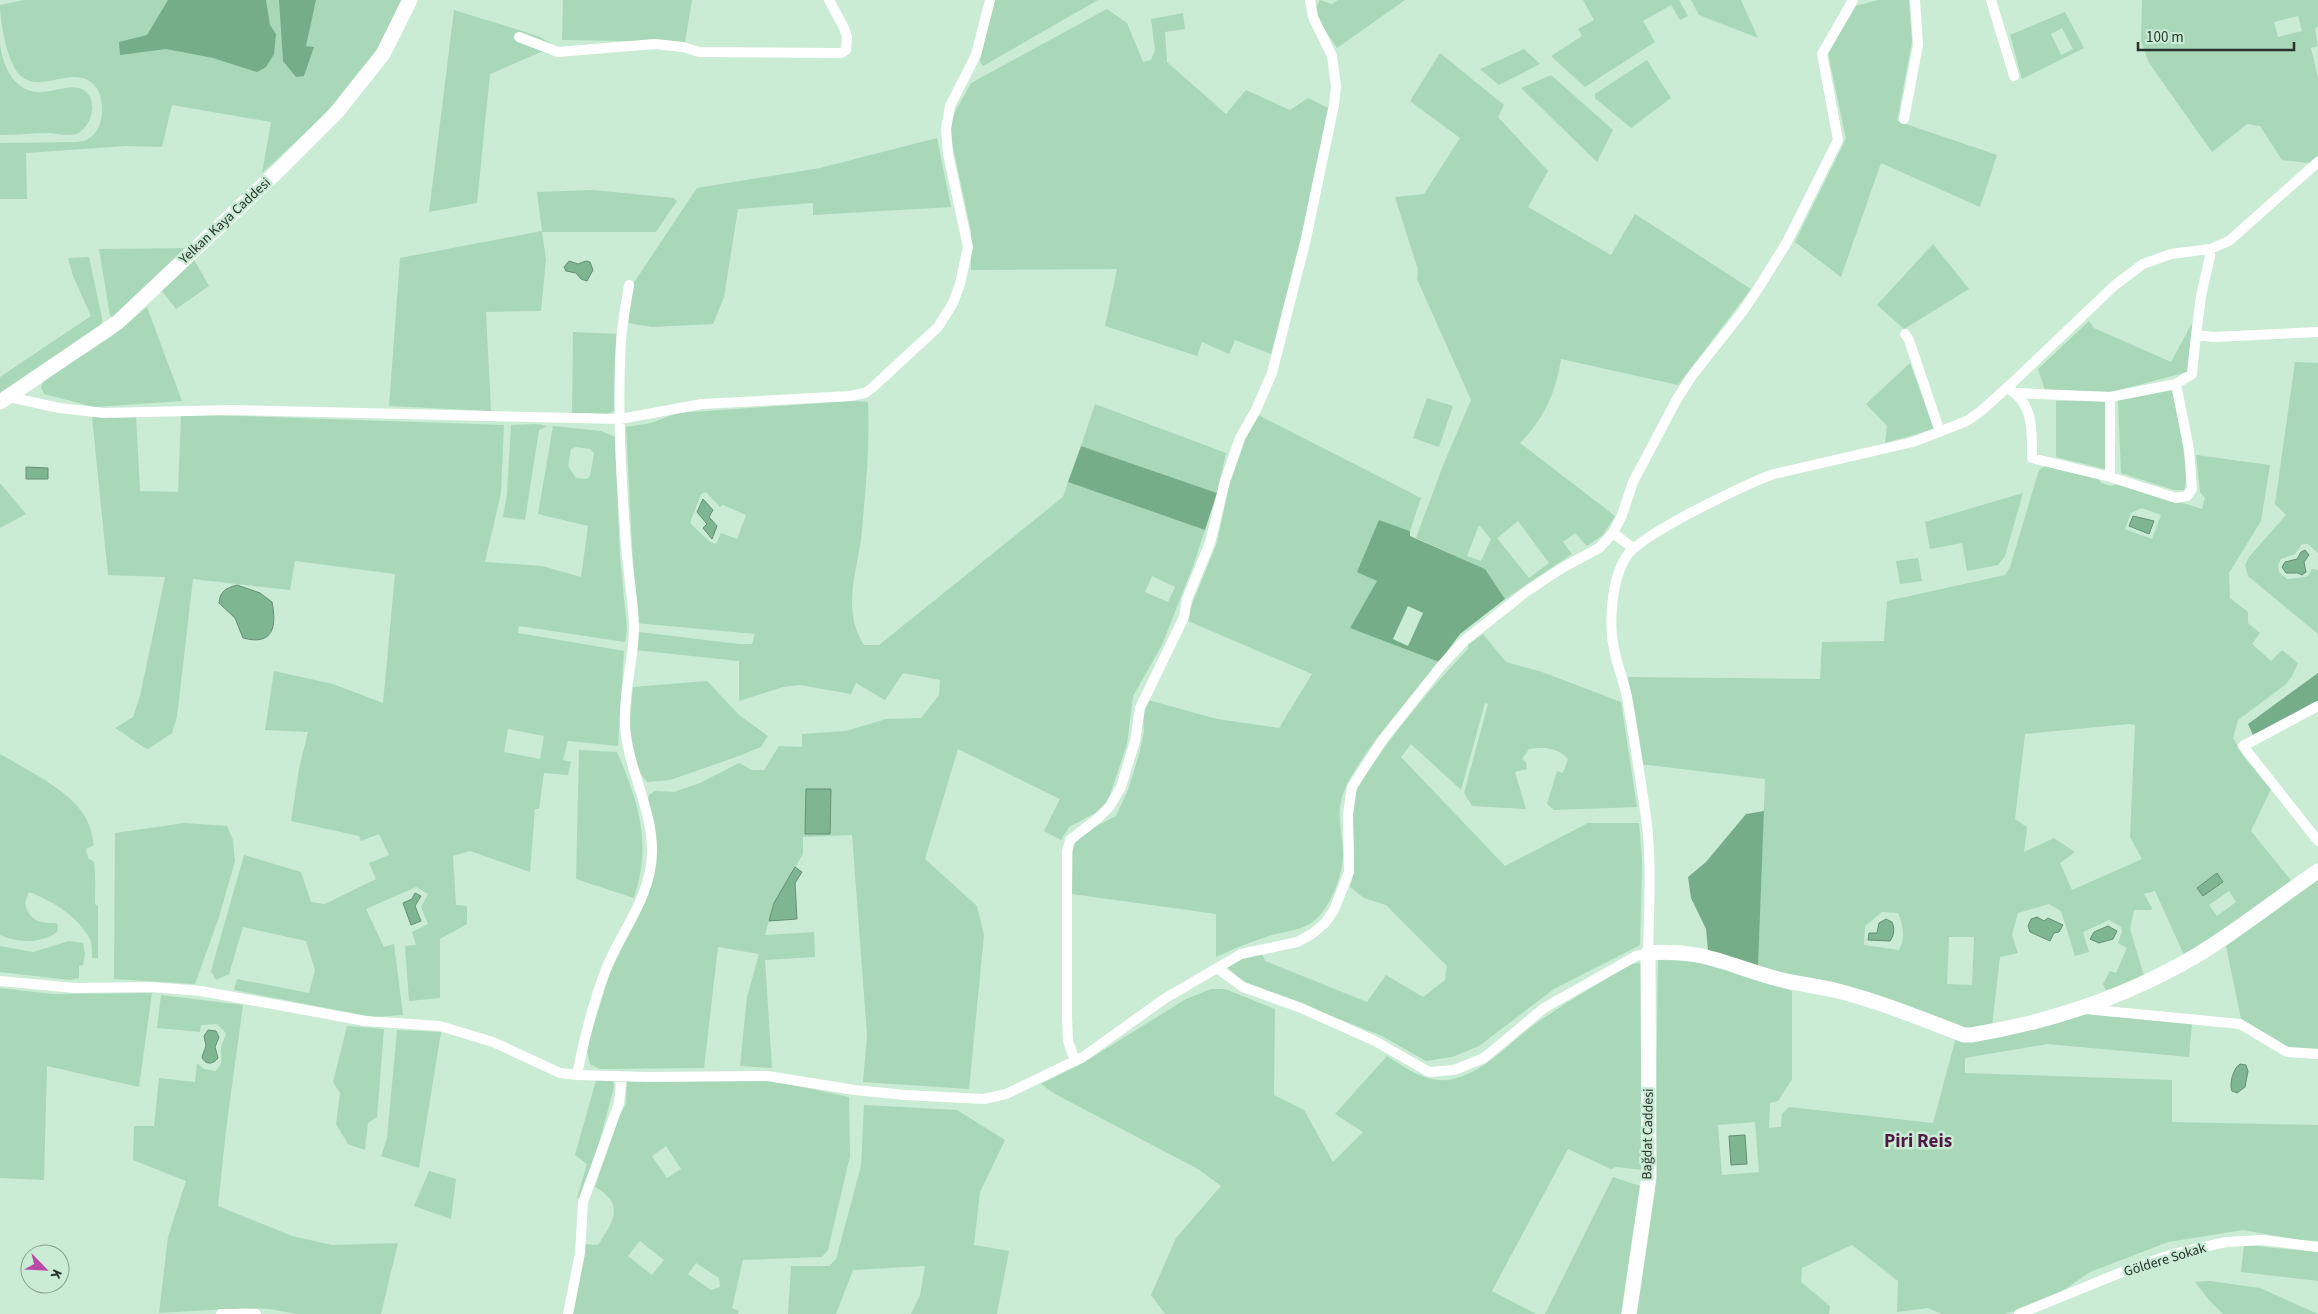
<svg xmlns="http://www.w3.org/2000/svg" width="2318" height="1314" font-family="'Source Sans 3',sans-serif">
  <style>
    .green { fill: #a8d8b8; fill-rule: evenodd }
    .forest { fill: #75ad88; fill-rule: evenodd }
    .water { fill: #7fb692; stroke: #658f73 }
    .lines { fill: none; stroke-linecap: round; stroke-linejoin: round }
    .street { stroke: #fff; stroke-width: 10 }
    .secondary { stroke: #fff; stroke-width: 15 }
    .labels { text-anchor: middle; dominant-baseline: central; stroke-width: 5; stroke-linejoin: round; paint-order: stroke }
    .street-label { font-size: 14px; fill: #27332b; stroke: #caebd4 }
    .district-label { font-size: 19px; font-weight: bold; fill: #4f1946; stroke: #caebd4 }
  </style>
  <rect width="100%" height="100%" fill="#caebd4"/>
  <path class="green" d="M24 0H401L374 57 333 107 262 173 271 122 172 105 162 147 126 146 26 153 27 199H0V143L77 142C80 141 85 141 88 139 107 129 107 90 88 80 67 69 37 94 19 74 7 62 0 21 0 5Z
    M563 0H692L685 42 562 40Z
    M994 0H1098L983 66 979 59Z
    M1320 0 1332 4 1338 0H1405L1337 48 1317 18 1315 9Z
    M1583 0H1679L1688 16 1680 20 1671 5 1643 21 1655 42 1585 87 1551 56 1582 36 1578 29 1594 20Z
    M1691 0H1741L1758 38 1699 15Z
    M1878 0H1909L1912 42 1897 121 1997 155 1980 207 1881 163 1841 277 1795 242 1846 139 1828 53 1856 6Z
    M2142 0H2318V26L2315 29 2318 46 2311 48 2318 78V155L2310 163 2282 160 2260 126 2247 124 2212 152 2149 63 2141 41ZM2298 16 2302 31 2278 37 2274 22Z
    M1107 9 1127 23 1143 62 1151 60 1155 50 1151 19 1183 13 1185 29 1165 32 1167 62 1226 114 1246 90 1290 110 1308 98 1328 108 1301 237 1271 354 1235 340 1229 354 1202 342 1197 356 1105 326 1117 269 971 270V231L949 129 955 112 971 83Z
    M454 10 538 36 555 46 490 74 477 203 429 212Z
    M2065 12 2084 48 2022 79 2010 35ZM2062 28 2073 49 2061 55 2051 34Z
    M0 44C4 72 18 98 50 91 61 89 74 84 84 90 90 94 93 103 92 110 91 119 86 130 76 134 69 136 57 134 50 133 33 133 16 135 0 135Z
    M1524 49 1540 64 1499 85 1480 69Z
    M1440 53 1504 105 1498 117 1548 171 1528 207 1611 255 1635 214 1751 289 1678 385 1561 359C1556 392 1544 419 1520 443L1615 516 1603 535 1587 546 1575 533 1563 542 1572 554 1505 599 1485 569 1416 538 1444 463 1471 400 1417 279 1418 270 1395 197 1424 194 1460 138 1410 101ZM1518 521 1549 563 1529 578 1497 538ZM1479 525 1491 539 1481 561 1467 556Z
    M1647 60 1671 98 1631 128 1595 98V94Z
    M1551 75 1613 130 1597 162 1521 88Z
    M937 138 951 207 813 215V203L738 209 724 297 713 324 652 327 628 323 633 284 697 188 820 168Z
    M593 190 674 198 677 201 656 232H542L546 259 541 311 486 312 491 411 389 406 400 258 542 231 537 192Z
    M1933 244 1969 289 1904 329 1877 305Z
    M190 248 115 318 110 316 99 249Z
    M89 257 102 318V329L0 398V377L91 316 73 276 68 258Z
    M193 258 209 286 176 309 161 290Z
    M147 307 182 401 94 407 44 394 41 387 44 380 111 337Z
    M2195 318 2187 372 2112 392 2045 390 2038 369 2089 321 2094 328 2171 362Z
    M573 332 617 334 616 410 607 414 572 413Z
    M2295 362 2318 363V553L2308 544H2302L2295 554 2281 559 2278 565 2279 572 2287 579C2290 579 2306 577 2308 576L2312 569 2318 570V634L2248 576 2245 565 2249 557 2286 515 2275 504Z
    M1910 363 1934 429 1885 443 1887 426 1866 404Z
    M2172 390C2176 409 2191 475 2184 490H2174L2121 473 2118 400Z
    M1427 398 1453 406 1439 447 1413 438Z
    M2106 400 2108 445 2105 469 2056 457V401Z
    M853 401 868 402C870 443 866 487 862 529 859 569 840 608 864 645H879L1063 497 1068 482 1205 530 1193 566 1162 645 1133 696 1127 744 1110 795 1103 809 1069 827 1061 840 1044 831 1060 799 958 749 925 859 977 906 984 935 969 1089 863 1082 867 1035 852 835 803 837V854L774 903 765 935 814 932 815 957 765 960 772 1068 740 1066 747 997 759 954 718 947 704 1068 600 1069 590 1064 587 1051 590 1037 610 973 643 903 655 856V823L647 802 649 795 655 791 674 792 700 783 739 763 752 770H764L779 746 802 747V734L846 731 886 719 921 718 939 695 940 680 903 673 885 700 856 683 851 694 800 685 783 687 739 701V661L635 650 636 635 639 632 739 644H752L755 634 636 623 626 427 651 423 677 413ZM706 492 720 507 723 505 746 515 737 539 721 533 716 544 710 542 690 523 701 494ZM1152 576 1175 587 1168 602 1145 592Z
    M1095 404 1226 453 1217 493 1081 446Z
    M181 414 504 425 501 493 485 562 542 566 581 577 588 526 538 514 553 426 601 431 615 437 620 557 627 630 625 642 519 626 518 633 624 651 618 746 568 741 563 760 571 762 568 775 544 773 539 809H535L530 872 470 851 453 856 456 905 467 906V924L440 939V998L409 1001 405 946 416 945 412 932 428 924 421 907 428 894 416 887 366 909 384 947 394 944 403 1015 373 1017 234 990 237 979 309 993 315 970 306 941 243 927 229 974 216 980 211 971 244 855 301 872 311 902 325 904 376 879 369 863 389 855 379 834 361 841 359 836 291 821 299 769 308 732 265 730 274 671 333 684 383 703 395 574 295 561 290 590 193 579 177 717 172 733 148 749C136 744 127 735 115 728L133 717 140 696 165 577 108 575 92 417 136 416 140 491 178 492ZM576 447 590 449 594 453 590 476 587 479 576 478 568 466 571 449ZM508 729 544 736 540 759 504 752Z
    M1258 415 1421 498 1410 531 1379 520 1378 580 1350 628 1439 662C1414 694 1349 764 1341 801 1337 819 1343 837 1343 854 1343 875 1331 906 1315 920 1303 931 1284 931 1269 936 1250 942 1233 949 1216 957V914L1072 894 1073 847 1079 835 1116 816 1128 790 1139 755 1144 732 1143 710 1148 700 1217 719 1279 728 1312 674 1188 621 1190 609 1217 543 1229 486 1248 432Z
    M536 424 547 426 539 430 525 520 503 517 507 494 511 425Z
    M2196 455 2270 465 2261 521 2229 573 2230 598 2248 612V623L2260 633 2252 644 2271 661 2282 650 2298 663 2292 676 2285 685 2238 720 2233 738 2244 757 2271 789 2251 831 2293 883 2184 955 2155 891 2144 894 2152 908 2151 910H2134L2130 929 2144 976 2106 991 2103 984 2110 971 2116 973 2127 948 2118 943 2122 932 2121 927 2109 920 2083 932 2089 952 2075 956 2061 911 2049 904 2018 913 2012 935 2018 953 2000 957 1992 1026 1970 1031 1758 968 1765 779 1640 764 1628 677 1820 679 1822 642 1884 641 1887 601 2005 575 2010 567 2039 470 2046 466 2099 479 2101 483 2111 486 2120 483 2202 509 2205 498 2200 492ZM2142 508 2161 515 2152 539 2125 529 2131 513ZM2129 724 2135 725 2130 837 2142 859 2072 890 2060 863 2075 852 2054 838 2024 852 2027 827 2015 819 2025 734ZM2229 891 2236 902 2217 916 2209 905ZM1882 912 1898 913C1903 925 1906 938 1899 950L1864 945 1865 926ZM1949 937H1974L1972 985 1947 984Z
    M0 483 26 514 0 528Z
    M2023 493 2005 556 1998 565 1967 571 1962 543 1930 549 1925 522Z
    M1918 558 1922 581 1900 584 1896 561Z
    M1483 634 1506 662 1542 672 1621 702 1637 807 1554 810 1547 804 1557 771 1563 773 1568 759C1556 747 1545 747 1529 749L1522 759 1526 762 1527 769 1515 772 1526 809 1472 806 1464 793 1488 704 1485 703 1461 790 1411 744 1401 757 1505 866 1588 823H1639L1642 861 1640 945 1554 989 1479 1046 1452 1057 1426 1061 1382 1036 1243 981 1227 967 1242 958 1262 953 1265 961 1367 1002 1386 975 1423 997 1445 980 1447 966 1386 905 1364 898 1350 887C1360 856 1348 824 1356 793 1359 780 1370 768 1378 757 1406 717 1435 684 1468 649V645Z
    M707 681 739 715 768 736 761 747 739 756 670 780 647 782C625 757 630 718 633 687Z
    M579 750 617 752C639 803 652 843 634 898L576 879Z
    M0 754C25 769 69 790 84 815 90 824 92 835 94 845L86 849 88 858 94 862C96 876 95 890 95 904L98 906V958H92C92 952 92 943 90 939 79 917 51 900 29 892L25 903C29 921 39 923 56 923L58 926 57 932C41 944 18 943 0 935Z
    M184 823 227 826 233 840 235 861 219 917 195 984 114 979 115 833Z
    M2318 880V1049L2286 1047 2241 1019 2226 946Z
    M69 941 83 943 85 954 83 965 79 966V978L70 980 0 972V946L33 952Z
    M1658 960 1706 961 1792 991V1079L1778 1101 1770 1103 1769 1128 1781 1127 1782 1114 1789 1107 1933 1123 1956 1037 1965 1042 1979 1041 2079 1013 2192 1023 2189 1057 2048 1044 1965 1058V1073L2172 1080V1122L2318 1125V1241L2300 1240 2243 1230 2168 1242 2090 1272 2064 1290 2031 1306 2004 1314H1942L1928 1308 1897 1312 1898 1281 1852 1245 1802 1268 1801 1282 1830 1306 1829 1314H1637L1655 1191ZM1755 1122 1759 1172 1722 1175 1718 1125Z
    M1641 963 1642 1170 1616 1167 1611 1169 1568 1149 1492 1291 1536 1314H1165L1151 1295 1176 1238 1221 1186 1198 1169 1055 1094 1041 1084 1083 1063 1186 999 1211 989H1225L1275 1009 1274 1095 1304 1110 1333 1162 1363 1132 1335 1114 1387 1056C1407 1068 1427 1085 1453 1079 1486 1071 1508 1044 1535 1024 1566 1002 1599 983 1632 964Z
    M0 988 53 994 152 993 139 1087 47 1066 44 1180 0 1178Z
    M161 995 243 1005 226 1130 218 1206 292 1236 332 1245 398 1243 381 1314H296L270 1309 245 1308 159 1313 168 1237 186 1181 133 1160 134 1126H154L159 1078 195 1082 197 1063 204 1069 215 1071C224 1063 221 1059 221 1049 221 1044 225 1039 226 1033L217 1024 201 1025 200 1032 157 1028Z
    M347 1026 384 1029 377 1117 368 1123 365 1150 348 1144 336 1124 340 1093 333 1082Z
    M397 1030 441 1032 419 1168 381 1156 387 1138Z
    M765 1079 849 1097 850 1156 828 1250 822 1257 743 1260 732 1308 739 1311 738 1314H572L585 1244 598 1245C613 1222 626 1204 595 1187L619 1117 626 1104 627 1081ZM666 1146 681 1169 667 1178 652 1156ZM640 1241 664 1260 652 1275 628 1256ZM696 1263 719 1278 720 1287 711 1290 688 1274Z
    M596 1080 613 1081 614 1087 593 1166 579 1199 577 1198 587 1164 575 1155Z
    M864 1105 957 1110 1005 1140 980 1192 974 1245 1009 1251 997 1314H911L920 1295 925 1266 853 1270 836 1314H788L791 1266H829L836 1259 861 1166Z
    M429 1171 456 1179 451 1219 414 1206Z
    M1613 1177 1640 1186 1621 1314H1545Z
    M2244 1245 2318 1252V1281L2241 1272Z
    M2210 1281 2260 1288 2318 1314H2223L2208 1299 2195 1282Z"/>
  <path class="forest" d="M168 0H266L270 25 276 34 274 54 266 67 257 72 213 58 166 49 120 55 119 42 147 35Z
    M279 0H316L306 46 314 47 304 76 296 77 283 61Z
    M1081 446 1217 493 1205 530 1068 482Z
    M1379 520 1410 531V536L1485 569 1505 599 1460 634 1439 662 1350 628 1377 581 1357 572ZM1408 606 1423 613 1408 646 1393 639Z
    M2318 673V702L2253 735 2248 724Z
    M1764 811 1758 968 1708 950 1706 929 1691 898 1688 877 1706 862 1746 814Z"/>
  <path class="water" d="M569 261 578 264 586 261 590 262 593 270 587 281 581 279 576 273 566 271 564 267Z
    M26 467 48 468V479H26Z
    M703 499 713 510 709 517 717 526 712 539 703 528 707 524 697 512Z
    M2133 516 2154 521 2149 534 2129 526Z
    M2305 550 2309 555 2304 562 2306 572 2302 575 2298 573H2286L2282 567 2285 562 2297 559 2301 552Z
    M237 585 260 593 272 602C277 627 273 646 243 638L235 618 219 603C220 591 226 588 237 585Z
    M806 789H831L830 834H805Z
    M795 867 802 872 795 883 797 919 769 921 774 903Z
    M2217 873 2223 882 2203 896 2197 888Z
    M415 893 421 896 415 906 421 921 411 925 403 903 412 899Z
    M2037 917 2044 921 2048 918 2063 925 2059 932 2054 933 2050 941 2030 932 2028 926 2031 919Z
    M1886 919 1892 922C1895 928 1894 936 1890 941L1868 940 1869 933H1877L1879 923Z
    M2108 926 2117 931 2113 939 2099 943 2090 939 2094 932Z
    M208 1030 216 1031 219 1037 215 1047 218 1058C213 1065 205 1065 202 1057L206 1046 204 1036Z
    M2240 1064 2246 1065 2248 1071 2245 1087 2237 1093 2232 1091C2229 1085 2233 1068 2240 1064Z
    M1745 1135 1747 1164 1731 1165 1729 1136Z"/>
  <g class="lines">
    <path class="street" d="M1991 0 2014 76
      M519 37 558 52 655 44 683 47 699 52 841 53 846 50 847 37 844 28 829 0
      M1904 119 1918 45 1915 0
      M2210 249V256L2201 296 2196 335 2213 337 2318 332
      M1905 334 1909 340 1940 432
      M2008 388C2034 404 2032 430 2032 458L2110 477 2176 498 2187 496 2192 489 2189 449 2176 384
      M2017 393 2110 397V477
      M9 397 59 408 104 413 230 410 620 419 702 404 850 396 865 393 872 388 938 327 953 303 960 284 968 247 948 154 946 129 950 106 976 55 990 0
      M2110 397 2176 384 2192 374 2196 335
      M1613 533 1633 548
      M2318 706 2243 746 2318 841
      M1217 968 1243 987 1301 1008 1375 1041 1429 1072 1454 1070 1484 1058 1544 1008 1636 956 1648 953C1649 908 1652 862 1646 817 1640 777 1634 736 1627 697 1624 682 1618 668 1615 653 1608 626 1611 581 1626 557 1639 535 1747 483 1774 474L1913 442 1967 421 1981 411 2010 385 2115 285 2143 264 2171 254 2210 249 2229 241 2318 162
      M0 981 75 988 151 987 201 991 365 1021 440 1026 493 1042 560 1073 577 1075 648 1077 767 1076 855 1090 905 1095 984 1099 1006 1094 1083 1057 1164 999 1241 954 1297 942 1312 934 1325 923 1334 910 1349 872 1348 814 1352 787 1381 742 1441 666 1464 641 1527 591 1562 568 1599 548 1613 533 1622 515 1633 482 1677 399 1691 377 1743 311 1759 287 1787 242 1838 140 1822 54 1853 0
      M2085 1009 2240 1024 2287 1052 2318 1054
      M1075 1061 1068 1041 1067 1017V852L1070 840 1097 819 1110 806 1121 787 1135 741 1140 708 1184 617 1187 599 1210 543 1225 481 1240 438 1256 410 1272 373 1306 239 1334 105 1336 86 1332 56 1313 17 1310 0
      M577 1075C584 1039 593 1003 606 969 622 930 651 897 652 853 653 809 628 770 625 726 623 692 634 660 634 626 633 599 628 572 626 545 621 477 617 409 621 342 622 323 626 304 629 285
      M221 1314H256
      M568 1314 580 1253 583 1202 619 1103 621 1084 618 1076
      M2019 1314 2132 1268 2173 1254 2226 1242 2262 1240 2318 1247"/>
    <path class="secondary" d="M0 402 118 322 282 167 336 113 383 54 410 0
      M1629 1314 1649 1177 1648 953C1702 948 1729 966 1778 979 1798 984 1818 986 1838 991 1881 1002 1922 1019 1964 1035H1971C2051 1022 2130 995 2199 954 2240 929 2278 898 2318 871"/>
  </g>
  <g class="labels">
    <g class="street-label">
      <text transform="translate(225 221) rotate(-43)">Yelkan Kaya Caddesi</text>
      <text transform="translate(1648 1134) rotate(-89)">Bağdat Caddesi</text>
      <text transform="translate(2165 1260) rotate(-17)">Göldere Sokak</text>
    </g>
    <g class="district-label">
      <text x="1918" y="1141">Piri Reis</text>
    </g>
  </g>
  <g transform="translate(45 1269) rotate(114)"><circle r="24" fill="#caebd4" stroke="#89a190"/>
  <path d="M0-4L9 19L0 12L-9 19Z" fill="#ba4aa7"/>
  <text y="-8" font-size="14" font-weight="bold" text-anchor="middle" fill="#27332b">K</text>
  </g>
  <path d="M2138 42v8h156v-8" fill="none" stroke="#27332b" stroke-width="2.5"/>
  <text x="2146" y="42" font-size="15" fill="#27332b" stroke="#caebd4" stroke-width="4" paint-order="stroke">100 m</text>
</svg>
